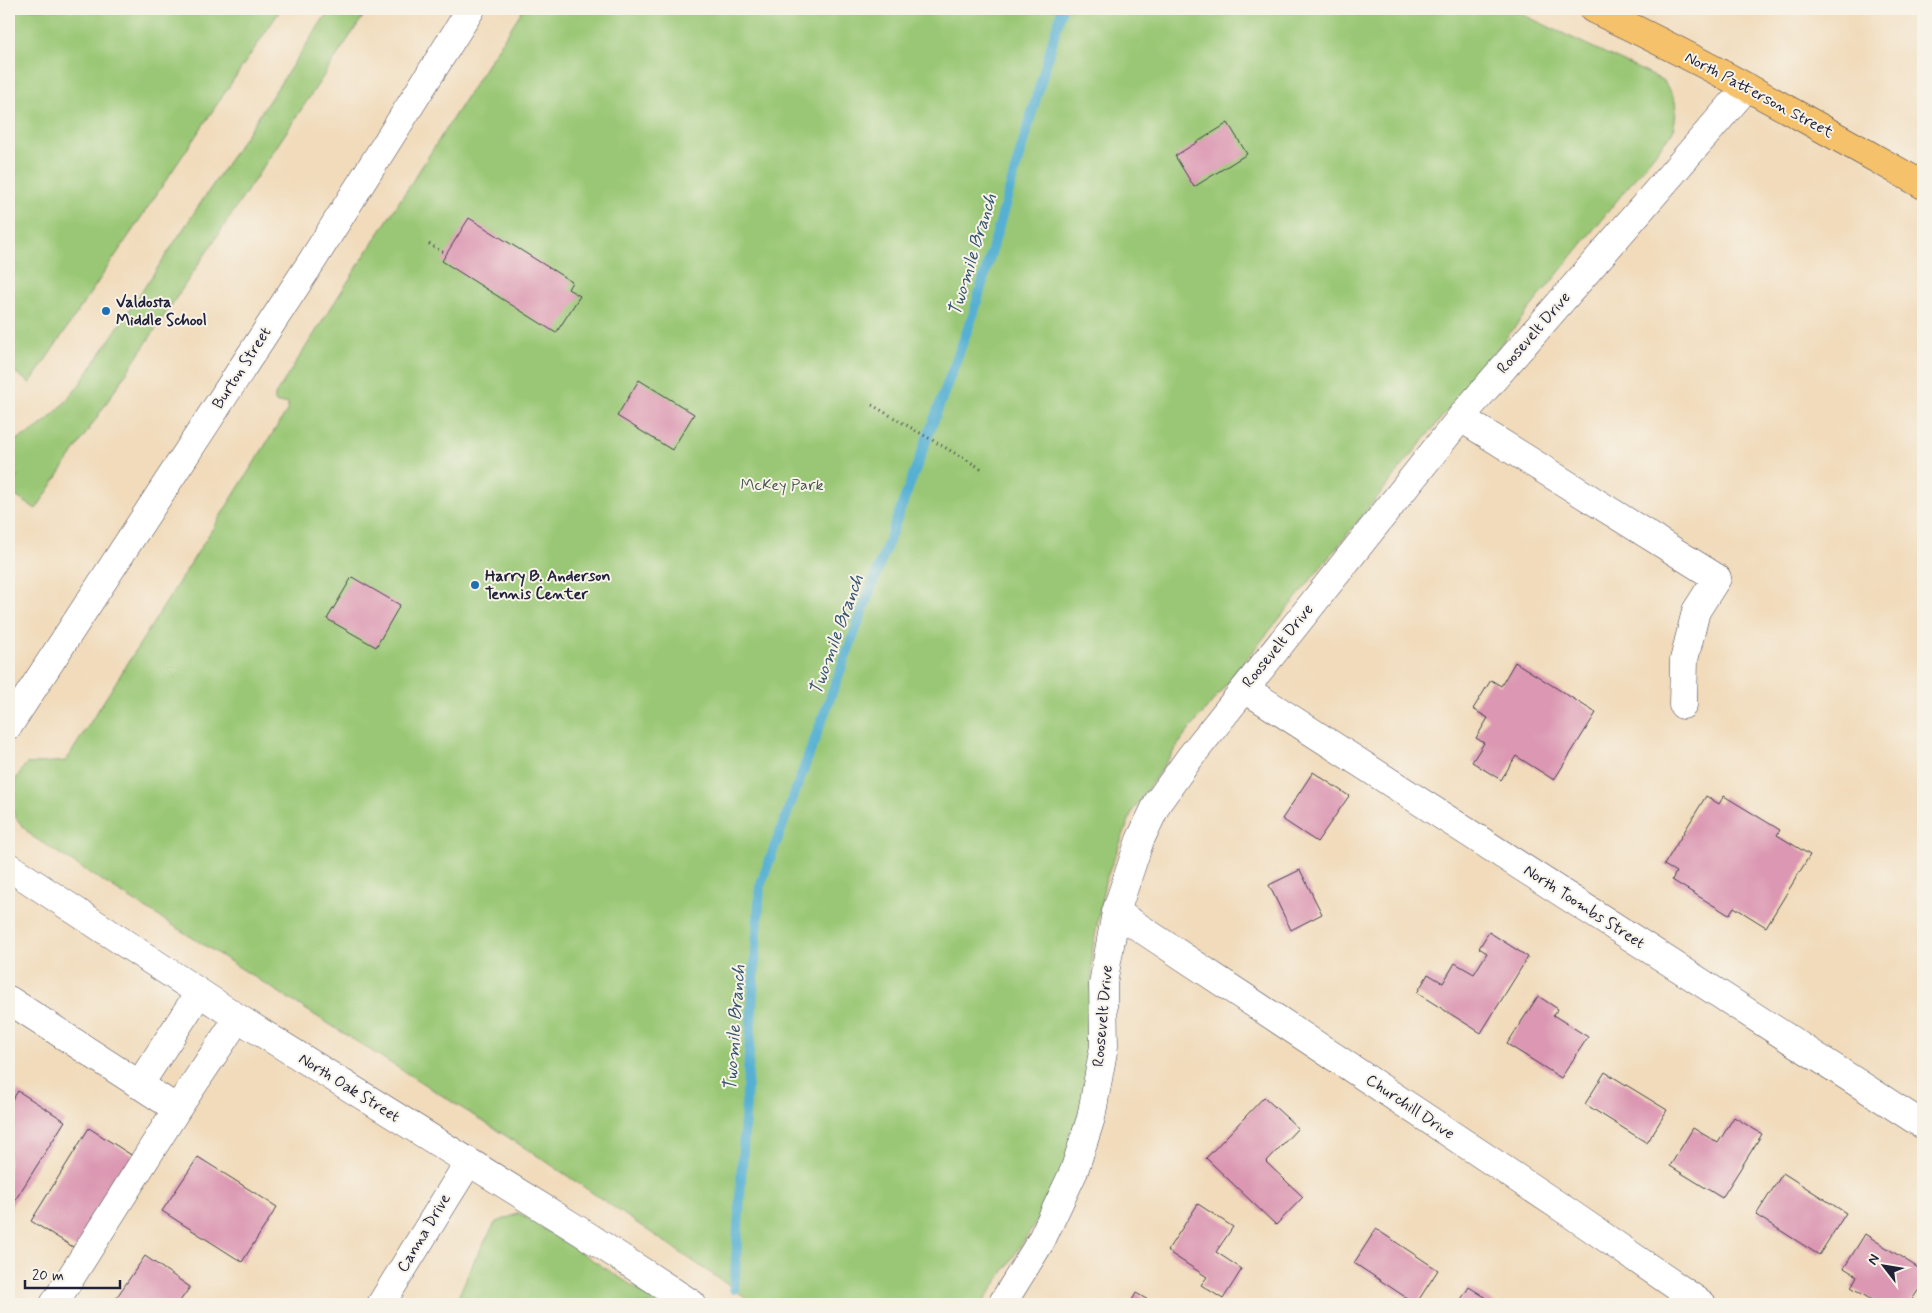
<svg xmlns="http://www.w3.org/2000/svg" width="1932" height="1313" font-family="Mynerve,sans-serif">
  <style>
    .green { fill: #9ac775; stroke: #5e7458 }
    .lines { fill: none; stroke-linecap: round; stroke-linejoin: round }
    .stream { stroke: #55b0d3; stroke-width: 10 }
    .building { fill: #dc98b2 }
    .minor-casing { stroke: #413e4e; stroke-width: 29 }
    .major-casing { stroke: #413e4e; stroke-width: 29 }
    .path { stroke: #413e4e; stroke-width: 3; stroke-dasharray: 1 4; stroke-linecap: butt }
    .minor { stroke: #fff; stroke-width: 28 }
    .major { stroke: #f5c16b; stroke-width: 28 }
    .poi-dot { fill: #1f6fb2; stroke: #f7f3e8; stroke-width: 2 }
    .labels { text-anchor: middle; dominant-baseline: central; stroke-width: 4; stroke-linejoin: round; paint-order: stroke }
    .street-label { font-size: 16px; fill: #22223b; stroke: #f7f3e8 }
    .poi-label { font-size: 16px; font-weight: bold; fill: #22223b; stroke: #f7f3e8; text-anchor: start }
    .park-label { font-size: 16px; fill: #46544c; stroke: #f7f3e8 }
    .water-label { font-size: 18px; font-style: italic; fill: #345470; stroke: #f7f3e8 }
  </style>
  <rect width="100%" height="100%" fill="#f7f3e8"/>
  <filter id="ink" filterUnits="userSpaceOnUse"><feTurbulence type="fractalNoise" baseFrequency=".02" numOctaves="2"/><feDisplacementMap in="SourceGraphic" scale="10" xChannelSelector="R" yChannelSelector="G"/><feConvolveMatrix kernelMatrix="1 2 1 2 8 2 1 2 1" color-interpolation-filters="sRGB"/></filter>
  <filter id="wash" filterUnits="userSpaceOnUse"><feTurbulence type="fractalNoise" baseFrequency=".0096" numOctaves="4" result="noise"/><feDisplacementMap in="SourceGraphic" scale="20" xChannelSelector="R" yChannelSelector="G"/><feGaussianBlur stdDeviation="1.12" result="paint"/><feColorMatrix in="noise" values="0 0 0 0 0 0 0 0 0 0 0 0 0 0 0 0 0 1.4 0 .05"/><feComposite in="paint" operator="in"/></filter>
  <g filter="url(#wash)">
    <rect width="100%" height="100%" fill="#f1dbbb"/>
    <path class="green" d="M18 9H281L30 383 9 368V23Z
      M330 9H368L36 509 9 492 18 475 9 477V443C41 430 59 411 80 384Z
      M523 9H1511L1662 80C1678 99 1678 107 1673 131L1183 738 1133 810 1105 882 1092 953V1057L1071 1153 1039 1218 982 1304H753L734 1289 544 1160 33 837C5 810 2 796 26 764L66 761 288 409V403H277L275 401V395Z
      M519 1213 661 1304H455L474 1261 495 1223Z"/>
    <g class="lines">
      <path class="stream" d="M734 1289 760 886 973 315 1062 9"/>
    </g>
    <g id="blocks">
      <path class="building" d="M1228 123 1247 154 1194 187 1175 156Z
        M469 218 572 282 568 289 580 296 556 333 442 261Z
        M639 380 694 414 672 450 617 416Z
        M352 577 400 605 376 647 327 619Z
        M1515 662 1596 713 1554 780 1516 756 1501 780 1472 762 1484 743 1476 738 1488 718 1473 709 1491 680 1501 686Z
        M1313 772 1349 796 1317 842 1282 819Z
        M1706 796 1719 804 1724 796 1780 830 1777 835 1810 855 1766 927 1734 907 1729 915 1672 880 1676 872 1664 865Z
        M1300 870 1322 914 1291 930 1269 885Z
        M1489 932 1528 957 1481 1033 1417 993 1428 974 1443 983 1455 963 1474 974 1487 953 1479 948Z
        M1538 996 1558 1009 1553 1015 1588 1037 1561 1078 1507 1044Z
        M1605 1072 1667 1110 1647 1143 1585 1104Z
        M18 1091 65 1121 9 1210V1105Z
        M1264 1097 1298 1128 1266 1162 1303 1197 1276 1225 1206 1158Z
        M1734 1117 1762 1134 1722 1198 1670 1166 1693 1128 1718 1143Z
        M89 1128 136 1158 78 1250 31 1221Z
        M198 1157 277 1207 242 1262 162 1211Z
        M1783 1173 1846 1213 1819 1255 1756 1215Z
        M1198 1204 1233 1227 1216 1252 1242 1269 1223 1299 1201 1285 1207 1277 1167 1251Z
        M1376 1229 1438 1270 1416 1304 1354 1263Z
        M1865 1234 1923 1271V1283L1909 1304H1878L1851 1287 1857 1276 1844 1268Z
        M145 1256 190 1287 178 1304H112Z
        M1469 1287 1496 1304H1458Z
        M1136 1293 1155 1304H1130Z"/>
    </g>
  </g>
  <g filter="url(#ink)">
    <use href="#blocks" fill-opacity="0" stroke="#413e4e" stroke-width="1"/>
    <g class="lines">
      <g class="minor-casing">
        <path id="minor" d="M1461 418 1717 578 1696 611 1684 660 1683 705
          M1245 689 1923 1125
          M9 725 312 261 471 9
          M9 867 238 1018 580 1231 692 1304
          M1116 912 1568 1212 1702 1304
          M9 1000 177 1109
          M139 1085 199 993
          M54 1304 177 1109 238 1018
          M381 1304 468 1163
          M1002 1304 1041 1241 1074 1171 1091 1118 1104 1046 1103 984 1116 912 1140 840 1158 802 1191 756 1466 411 1747 87"/>
      </g>
      <g class="major-casing">
        <path id="major" d="M1593 9C1706 62 1814 124 1923 185"/>
      </g>
      <path class="path" d="M429 244 446 254
        M872 405 982 469"/>
      <use href="#minor" class="minor"/>
      <use href="#major" class="major"/>
    </g>
  </g>
  <g class="poi-dot">
    <circle cx="106" cy="311" r="5"/>
    <circle cx="475" cy="585" r="5"/>
  </g>
  <g class="labels">
    <g class="street-label">
      <text transform="translate(1759 95) rotate(28)">North Patterson Street</text>
      <text transform="translate(1534 333) rotate(-49)">Roosevelt Drive</text>
      <text transform="translate(242 368) rotate(-57)">Burton Street</text>
      <text transform="translate(1278 646) rotate(-51)">Roosevelt Drive</text>
      <text transform="translate(1584 907) rotate(33)">North Toombs Street</text>
      <text transform="translate(1103 1016) rotate(-85)">Roosevelt Drive</text>
      <text transform="translate(349 1088) rotate(32)">North Oak Street</text>
      <text transform="translate(1410 1107) rotate(34)">Churchill Drive</text>
      <text transform="translate(424 1233) rotate(-59)">Canna Drive</text>
    </g>
    <g class="poi-label">
      <text x="116" y="302">Valdosta<tspan x="116" dy="18">Middle School</tspan></text>
      <text x="485" y="576">Harry B. Anderson<tspan x="485" dy="18">Tennis Center</tspan></text>
    </g>
    <g class="park-label">
      <text x="782" y="485">McKey Park</text>
    </g>
    <g class="water-label">
      <text transform="translate(973 255) rotate(-73)">Twomile Branch</text>
      <text transform="translate(837 635) rotate(-70)">Twomile Branch</text>
      <text transform="translate(735 1028) rotate(-86)">Twomile Branch</text>
    </g>
  </g>
  <rect width="1932" height="1313" fill="none" stroke="#f7f3e8" stroke-width="30"/>
  <g transform="translate(1884 1266) rotate(301)" stroke="#f7f3e8" stroke-width="4" paint-order="stroke">
  <path d="M0-4L9 19L0 12L-9 19Z" fill="#22223b"/>
  <text y="-8" font-size="14" font-weight="bold" text-anchor="middle" fill="#22223b">N</text>
  </g>
  <path d="M25 1280v8h95v-8" fill="none" stroke="#22223b" stroke-width="2.5"/>
  <text x="32" y="1280" font-size="15" fill="#22223b" stroke="#f7f3e8" stroke-width="4" paint-order="stroke">20 m</text>
</svg>
